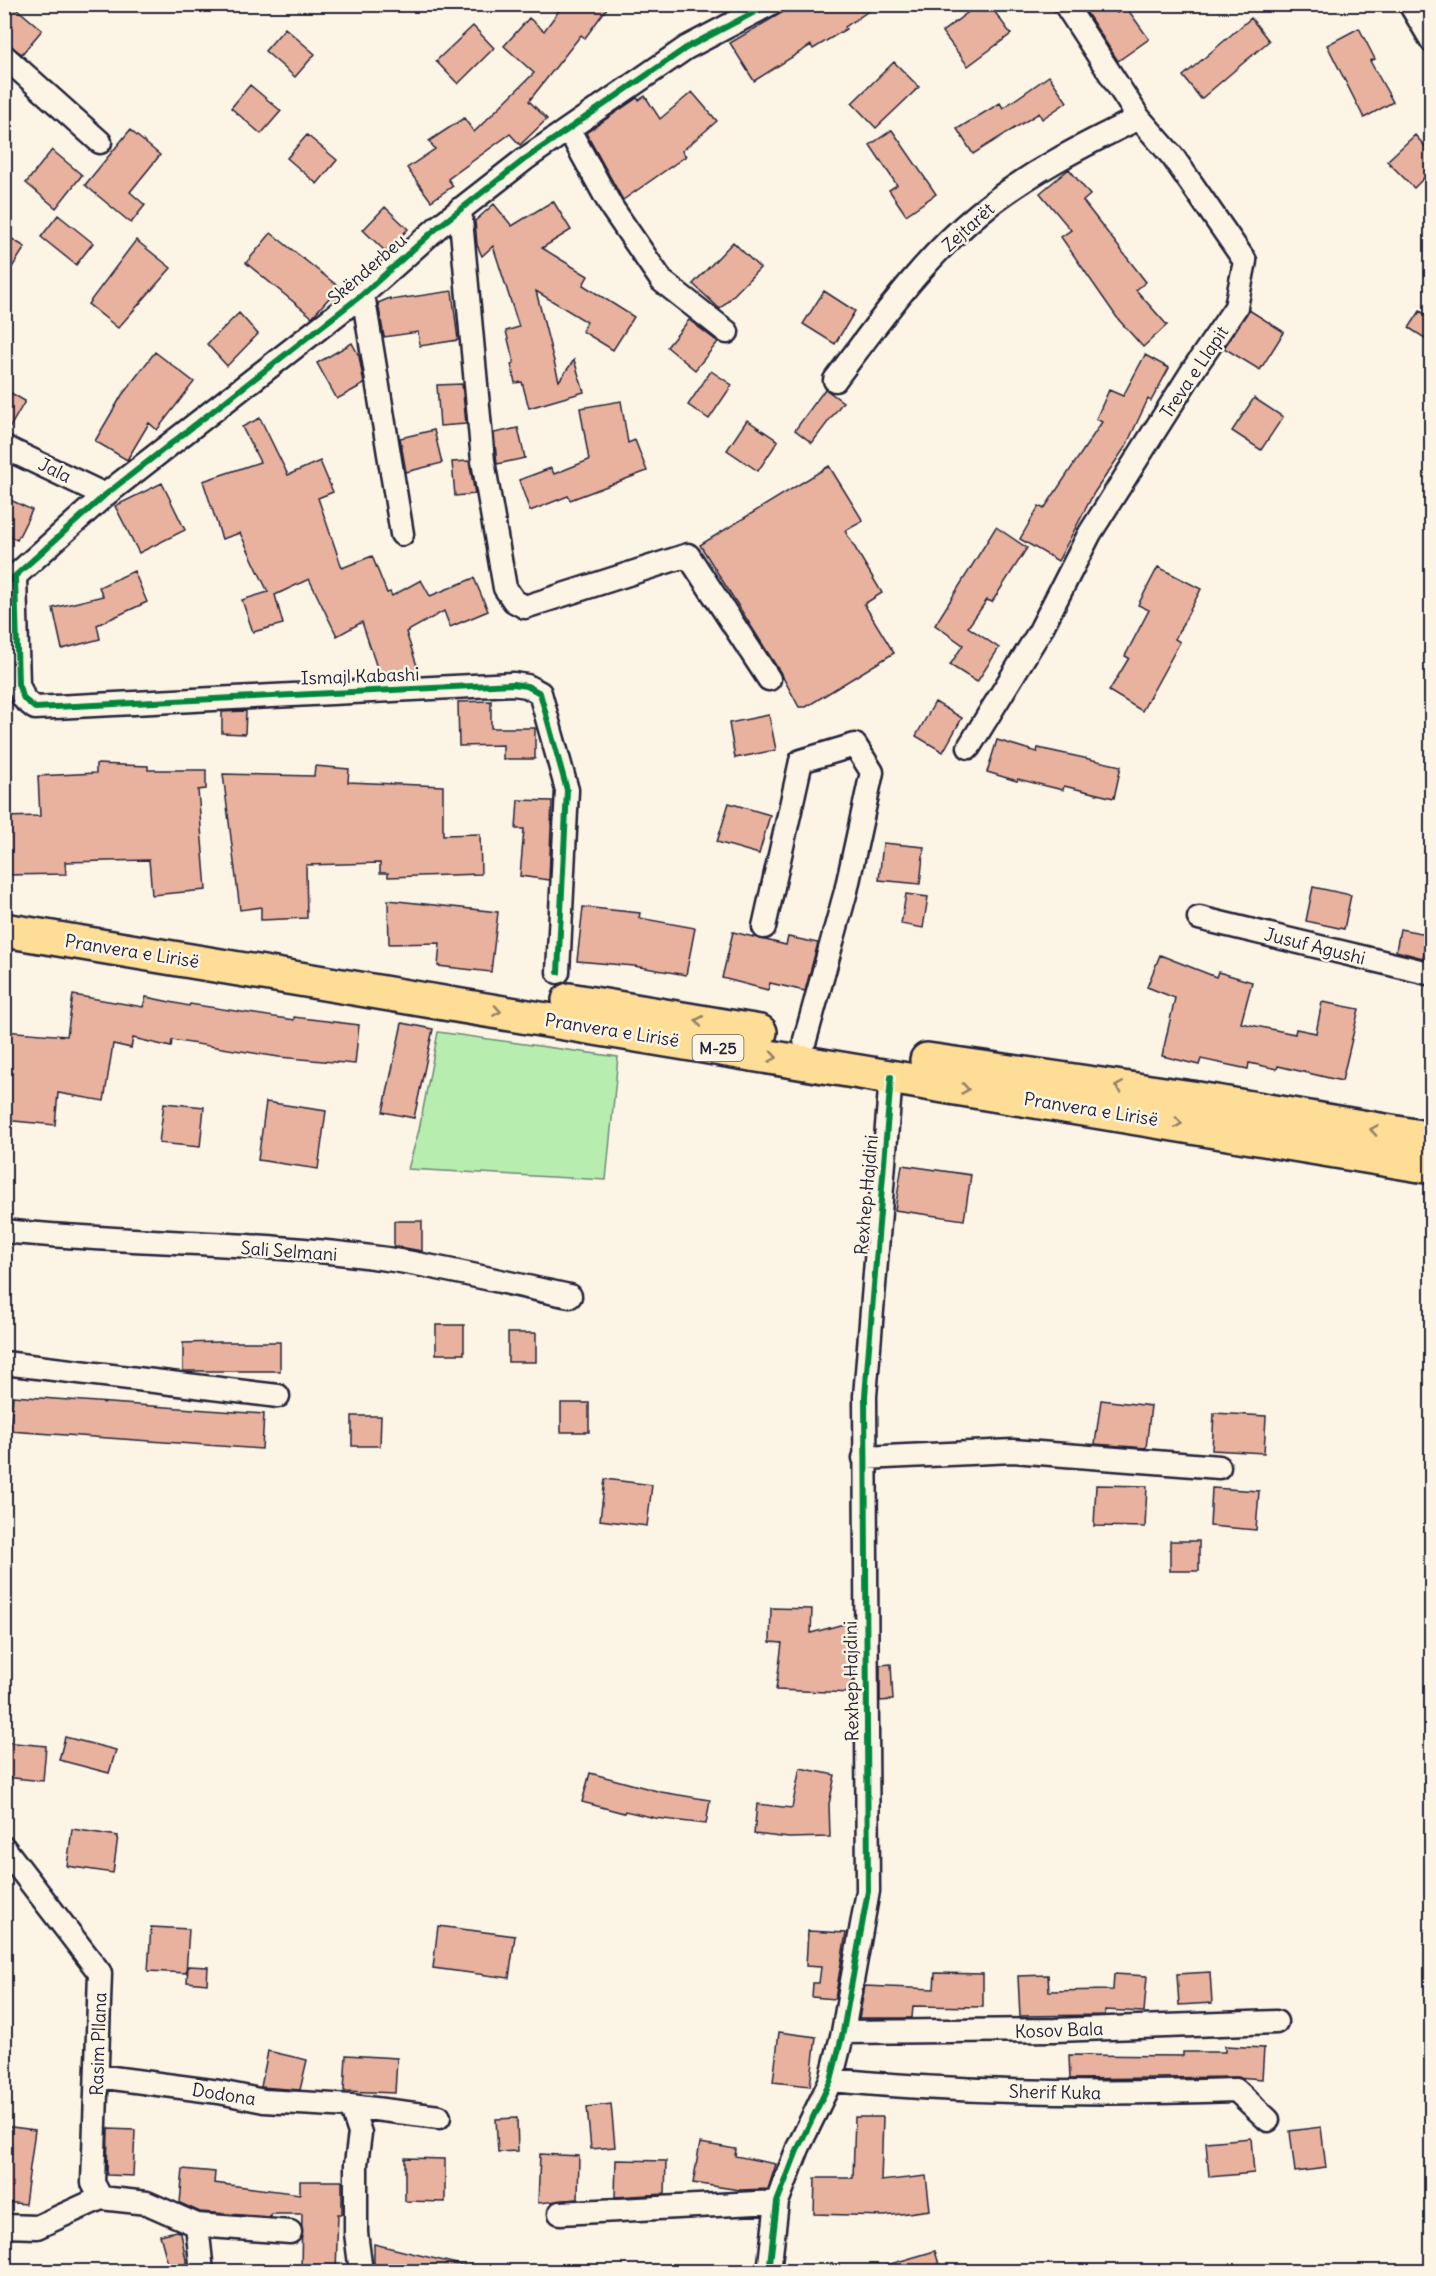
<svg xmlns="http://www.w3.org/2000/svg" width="1436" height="2276" font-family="Delius,sans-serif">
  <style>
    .green { fill: #b7eeb0; stroke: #6c8876; stroke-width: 1.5 }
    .building { fill: #e8b29e; stroke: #22223b; stroke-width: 1.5 }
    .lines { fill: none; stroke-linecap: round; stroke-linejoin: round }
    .street-casing { stroke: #22223b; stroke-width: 27 }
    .primary-casing { stroke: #22223b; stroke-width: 38 }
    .street { stroke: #fcf5e5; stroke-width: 22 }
    .primary { stroke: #fedd96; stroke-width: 33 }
    .cycleway-casing { stroke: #fcf5e5; stroke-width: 10 }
    .cycleway { stroke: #00873e; stroke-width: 6 }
    .oneway { stroke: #908068 }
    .labels { text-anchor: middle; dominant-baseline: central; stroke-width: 5; stroke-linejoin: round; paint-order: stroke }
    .shield { fill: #fcf5e5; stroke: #63616e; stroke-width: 1.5 }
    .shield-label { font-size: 16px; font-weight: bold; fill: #22223b }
    .street-label { font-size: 18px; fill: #22223b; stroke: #fcf5e5 }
  </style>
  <rect width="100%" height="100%" fill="#fcf5e5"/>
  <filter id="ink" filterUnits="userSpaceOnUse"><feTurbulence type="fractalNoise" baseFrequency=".0167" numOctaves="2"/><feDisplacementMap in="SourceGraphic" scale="12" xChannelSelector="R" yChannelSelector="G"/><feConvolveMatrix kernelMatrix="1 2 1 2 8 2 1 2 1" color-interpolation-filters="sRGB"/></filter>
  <g filter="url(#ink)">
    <path class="green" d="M438 1032 618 1057 606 1180 408 1169 419 1130Z"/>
    <path class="building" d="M4 4H11L42 30 22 54 4 43Z
      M564 4H610L585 38 581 35 529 101 547 119 520 145 510 134 448 179 453 186 431 201 407 168 435 149 429 141 464 118 474 132 534 73 504 46 529 18 544 31Z
      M797 4H879L845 27 846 29 813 49 811 45 754 81 730 43Z
      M979 4H989L1011 34 968 66 942 32Z
      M1081 4H1110L1117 13 1126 7 1149 39 1118 61Z
      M1251 18 1269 41 1201 99 1183 76Z
      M473 26 494 48 458 84 436 61Z
      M285 28 315 54 295 77 265 51Z
      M1359 28 1375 59 1370 61 1393 102 1364 118 1327 45Z
      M894 62 919 87 876 128 852 103Z
      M1049 76 1067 102 1042 119 1039 113 973 154 957 129 1000 103 1003 108Z
      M250 85 281 111 261 134 231 108Z
      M692 92 717 121 682 151 686 156 623 200 586 133 637 98 639 100 645 96 660 119Z
      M130 130 160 155 130 192 145 205 131 223 85 185Z
      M892 130 936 194 906 215 889 190 897 185 870 145Z
      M307 135 337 160 317 184 287 158Z
      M1415 135 1431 153V171L1414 188 1387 161Z
      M52 150 82 175 56 208 26 183Z
      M1069 169 1090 195 1083 201 1146 282 1136 290 1167 325 1143 347 1118 319 1061 237 1071 230 1040 193Z
      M553 201 571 230 542 248 588 276 583 285 634 317 613 350 582 331 587 322 536 291 559 381 574 360 584 392 529 408 522 382 515 383 511 364 514 363 506 331 519 327 493 246 482 256 477 245 475 221 494 204 512 226Z
      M385 207 408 229 386 252 363 230Z
      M58 215 93 243 76 265 41 237Z
      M271 233 339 287 312 317 246 263Z
      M4 234 25 247 4 280Z
      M136 240 171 268 118 328 88 304Z
      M733 242 760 268 720 309 693 284Z
      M452 291 458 340 420 346 418 332 384 337 378 303 390 298 391 300Z
      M824 291 855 311 835 344 803 324Z
      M1249 310 1284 332 1260 370 1224 348Z
      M1420 311 1431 318V342L1409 328Z
      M239 313 258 334 227 366 207 344Z
      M689 320 718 342 695 370 667 347Z
      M352 343 359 356 364 384 337 399 317 363Z
      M155 352 194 382 157 430 149 423 127 460 95 441 122 395Z
      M1145 355 1169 368 1151 401 1148 399 1126 446 1094 493 1058 561 1020 539 1039 506 1044 509 1102 422 1096 419 1109 390 1123 396Z
      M711 371 732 385 709 419 688 405Z
      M462 384 466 424 440 426 437 385Z
      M4 389 25 401 6 434H4Z
      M825 389 843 402 812 443 795 430Z
      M1254 398 1283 417 1261 450 1232 431Z
      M621 401 628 443 635 440 647 471 570 500 568 496 530 511 519 480 551 468 554 474 589 460 580 408Z
      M260 418 288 475 320 461 333 492 318 498 342 568 372 556 387 593 390 592 392 596 421 580 430 596 474 578 488 611 450 627 444 611 406 632 418 669 393 676 380 677 362 622 337 636 309 579 275 595 283 624 253 632 242 600 268 592 240 533 222 539 203 481 260 462 242 427Z
      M747 420 778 441 758 471 727 450Z
      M518 428 525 458 497 464 494 433Z
      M434 430 442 463 406 472 400 438Z
      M469 461 475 494 455 496 452 462Z
      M829 466 863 521 845 531 882 593 864 604 894 653 806 707H799L780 672 700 545Z
      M162 483 185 530 139 553 115 506Z
      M4 497 32 510 17 540 4 534Z
      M996 527 1027 548 992 602 987 600 968 627 999 648 977 682 950 665 963 645 935 625Z
      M1158 567 1201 589 1175 639 1180 642 1142 711 1109 691 1129 658 1125 656 1149 610 1138 605Z
      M134 571 147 602 97 625 100 639 62 649 53 608 103 596 99 587Z
      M491 701V728H535V759H503V745L459 746 458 702Z
      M935 702 962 718 943 752 916 736Z
      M246 711 245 734 222 733V712Z
      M769 715 776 750 735 758 729 723Z
      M997 740 1037 752 1038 748 1121 766 1114 798 1064 786 1063 790 1018 779 1017 781 987 772Z
      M96 764 148 766V770H206V789L198 790 206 890 152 895 149 860 65 862 66 874 4 875V817L40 816 38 776 96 773Z
      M315 766 349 769 348 782 443 786V835L480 834 481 874 388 877V873H380V863L306 865 307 918 261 920V907L240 910 223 774 314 776Z
      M518 800 552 801 549 880 520 876 524 829H516Z
      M729 803 770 815 759 854 717 842Z
      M883 843 924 847 920 884 879 880Z
      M1313 887 1351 895 1344 929 1306 921Z
      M906 894 928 897 923 928 901 924Z
      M388 900 498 912 491 972 438 966 440 943 389 944Z
      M583 907 640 913 639 918 695 928 686 975 634 966 577 961Z
      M1400 929 1427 934 1423 958 1396 951Z
      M733 932 786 945 788 937 818 943 805 991 770 983 768 990 722 978Z
      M1160 955 1216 977 1218 972 1252 982 1241 1023 1295 1034 1296 1029 1316 1033 1322 1002 1359 1009 1342 1081 1278 1066 1277 1069 1249 1063 1248 1069 1201 1059 1199 1065 1162 1056 1175 998 1147 987Z
      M73 995 143 1007 146 997 189 1006 190 1004 294 1020V1017L359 1025 355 1064 279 1057 172 1040 171 1047 133 1038 131 1048 113 1044 104 1101 58 1093 55 1125 4 1120V1031L67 1036Z
      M402 1023 433 1029 414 1118 383 1112Z
      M266 1102 326 1111 318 1169 258 1160Z
      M164 1103 204 1107 200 1147 159 1143Z
      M902 1165 971 1175 964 1220 895 1210Z
      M394 1221H422V1251L394 1246Z
      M436 1325H464V1354H436Z
      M508 1333H536V1362H508Z
      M219 1342H280V1371H183V1343Z
      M13 1396 264 1414 262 1449 10 1431Z
      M1101 1400 1151 1406 1146 1448 1095 1444Z
      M561 1403H589V1432H561Z
      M1214 1413 1266 1416 1264 1453 1212 1450Z
      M352 1416H381L380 1446H352Z
      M605 1479 652 1485 647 1526 600 1520Z
      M1096 1485 1147 1486 1145 1527 1094 1526Z
      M1212 1488 1259 1491 1256 1530 1210 1526Z
      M1170 1541H1199V1571H1170Z
      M771 1608 812 1609 811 1633 851 1622 853 1693 776 1690 782 1643 770 1642Z
      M891 1664 893 1700 880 1701V1665Z
      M65 1737 116 1750 109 1773 59 1760Z
      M4 1742 46 1746 43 1781 4 1777Z
      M800 1768 835 1775 829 1804 830 1837 789 1838 754 1834 757 1804 792 1808Z
      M590 1773 661 1792 710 1800 706 1824 655 1818 625 1811 624 1813 582 1802Z
      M72 1829 118 1836 113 1873 67 1866Z
      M438 1926 515 1936 509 1978 433 1968Z
      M151 1927 189 1929 186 1973 148 1971Z
      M808 1931 846 1933 835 1999 812 1997 813 1983H819L821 1967 806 1966Z
      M188 1966 208 1967 207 1984 187 1982Z
      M1210 1972 1212 2003 1179 2005 1177 1974Z
      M935 1973 983 1974V2007L913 2006 912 2018H859L865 1986 934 1989Z
      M1114 1974 1147 1976 1144 2012 1105 2010V2015L1020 2016 1018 1976 1048 1975 1049 1991 1113 1990Z
      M779 2032 816 2037 810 2086 773 2082Z
      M1225 2046 1264 2048 1262 2079 1236 2077 1070 2079 1069 2055 1183 2056V2052H1225Z
      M268 2051 307 2060 300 2090 261 2087Z
      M346 2055 397 2058 395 2093 344 2091Z
      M611 2104 615 2147 591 2149 587 2107Z
      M855 2117H883L881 2181 926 2176 930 2210 885 2216 814 2214 815 2178H853Z
      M517 2118 518 2151 498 2152 496 2119Z
      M4 2126 35 2130 25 2204 4 2202Z
      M1321 2127 1326 2168 1295 2172 1290 2131Z
      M108 2129 135 2130 133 2176 107 2175Z
      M1251 2138 1254 2173 1209 2177 1206 2142Z
      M700 2143 736 2149 735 2156 776 2164 768 2189 740 2190 693 2183Z
      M540 2154 579 2156 578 2199 538 2203Z
      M405 2158 445 2159V2202L405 2201Z
      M616 2160 666 2161 665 2194 615 2197Z
      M183 2169 215 2172 214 2183 300 2194V2181H342V2214H338L336 2271H301L302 2214H271V2217L200 2212 180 2203Z
      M176 2231 181 2233 188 2271H170L160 2235Z
      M374 2244 461 2265 460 2271H374Z
      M935 2251 941 2271H881L880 2267Z"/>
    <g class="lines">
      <g class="street-casing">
        <path id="street" d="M1410 4 1432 41
          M4 56 100 142
          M569 130 612 208 662 281 727 332
          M460 209 483 461 505 588 514 601 525 607 688 555 769 679
          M363 294 402 534
          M835 380C879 322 921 261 978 214 1026 174 1083 145 1139 118
          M4 447 105 495
          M15 577 18 684 24 699 35 708 513 684 527 686 540 693 567 790 558 972
          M4 586 105 495 363 294 438 227 525 159 686 48 770 4
          M969 747 1040 631 1090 533 1195 367 1236 307 1245 261 1173 157 1139 118 1065 4
          M1199 918 1432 974
          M764 927 801 761 855 745 872 772 846 891 805 1040
          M4 1231C132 1244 260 1241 387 1259 448 1268 509 1284 570 1296
          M4 1363 278 1396
          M864 1458 1013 1451 1219 1467
          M4 1848 100 1973 93 2183 101 2198
          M843 2032 1055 2030 1276 2022
          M97 2076 219 2092 264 2101 351 2106 360 2133 356 2164V2233L361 2272
          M831 2080C966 2093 1100 2095 1236 2090L1268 2120
          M351 2106 439 2117
          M101 2198 147 2203 197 2225 202 2272
          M560 2213 777 2202
          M197 2225 290 2232
          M4 2226 37 2227 101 2198
          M769 2272 777 2202 798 2148 831 2080 843 2032 868 1891 865 1396 891 1077"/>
      </g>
      <g class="primary-casing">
        <path id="primary" d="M4 930 1432 1167
          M569 1000 760 1032
          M927 1060 1192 1098 1432 1139"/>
      </g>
      <use href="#street" class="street"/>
      <use href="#primary" class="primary"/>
      <g class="cycleway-casing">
        <path id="cycleway" d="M15 577 18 684 24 699 35 708 513 684 527 686 540 693 567 790 558 972
          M4 586 105 495 363 294 438 227 525 159 686 48 770 4
          M769 2272 777 2202 798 2148 831 2080 843 2032 868 1891 865 1396 891 1077"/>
      </g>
      <use href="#cycleway" class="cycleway"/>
    </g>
    <defs><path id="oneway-chevron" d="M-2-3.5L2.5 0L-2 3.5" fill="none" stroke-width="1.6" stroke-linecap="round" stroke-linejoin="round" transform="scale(1.5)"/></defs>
    <g class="oneway">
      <use href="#oneway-chevron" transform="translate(497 1011) rotate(9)"/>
      <use href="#oneway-chevron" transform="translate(699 1021) rotate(-170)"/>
      <use href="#oneway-chevron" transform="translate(773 1057) rotate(9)"/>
      <use href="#oneway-chevron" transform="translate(1119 1087) rotate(-171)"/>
      <use href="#oneway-chevron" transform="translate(965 1089) rotate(9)"/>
      <use href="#oneway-chevron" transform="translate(1178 1123) rotate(9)"/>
      <use href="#oneway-chevron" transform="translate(1374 1130) rotate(-171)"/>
    </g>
  </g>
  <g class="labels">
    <rect class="shield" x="692.5" y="1035" width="51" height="26" rx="4.5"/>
    <g class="shield-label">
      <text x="718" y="1048">M-25</text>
    </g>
    <g class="street-label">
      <text transform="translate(968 227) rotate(-42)">Zejtarët</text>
      <text transform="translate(367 269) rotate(-41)">Skënderbeu</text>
      <text transform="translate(1194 372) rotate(-56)">Treva e Llapit</text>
      <text transform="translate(55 470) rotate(26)">Jala</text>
      <text transform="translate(360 676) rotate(-2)">Ismajl Kabashi</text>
      <text transform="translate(1315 946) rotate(14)">Jusuf Agushi</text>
      <text transform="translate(132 951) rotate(9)">Pranvera e Lirisë</text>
      <text transform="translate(612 1030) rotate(9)">Pranvera e Lirisë</text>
      <text transform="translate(1091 1109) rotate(9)">Pranvera e Lirisë</text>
      <text transform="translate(866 1195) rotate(-85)">Rexhep Hajdini</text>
      <text transform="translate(289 1251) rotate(4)">Sali Selmani</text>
      <text transform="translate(851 1681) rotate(-91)">Rexhep Hajdini</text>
      <text transform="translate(1059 2030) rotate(-2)">Kosov Bala</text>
      <text transform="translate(98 2044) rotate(-88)">Rasim Pllana</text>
      <text transform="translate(1055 2092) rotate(1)">Sherif Kuka</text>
      <text transform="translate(224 2094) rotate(9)">Dodona</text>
    </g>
  </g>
  <rect width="1436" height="2276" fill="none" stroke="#fcf5e5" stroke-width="24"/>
  <rect x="12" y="12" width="1412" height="2252" fill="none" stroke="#22223b" stroke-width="2" filter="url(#ink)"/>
</svg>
